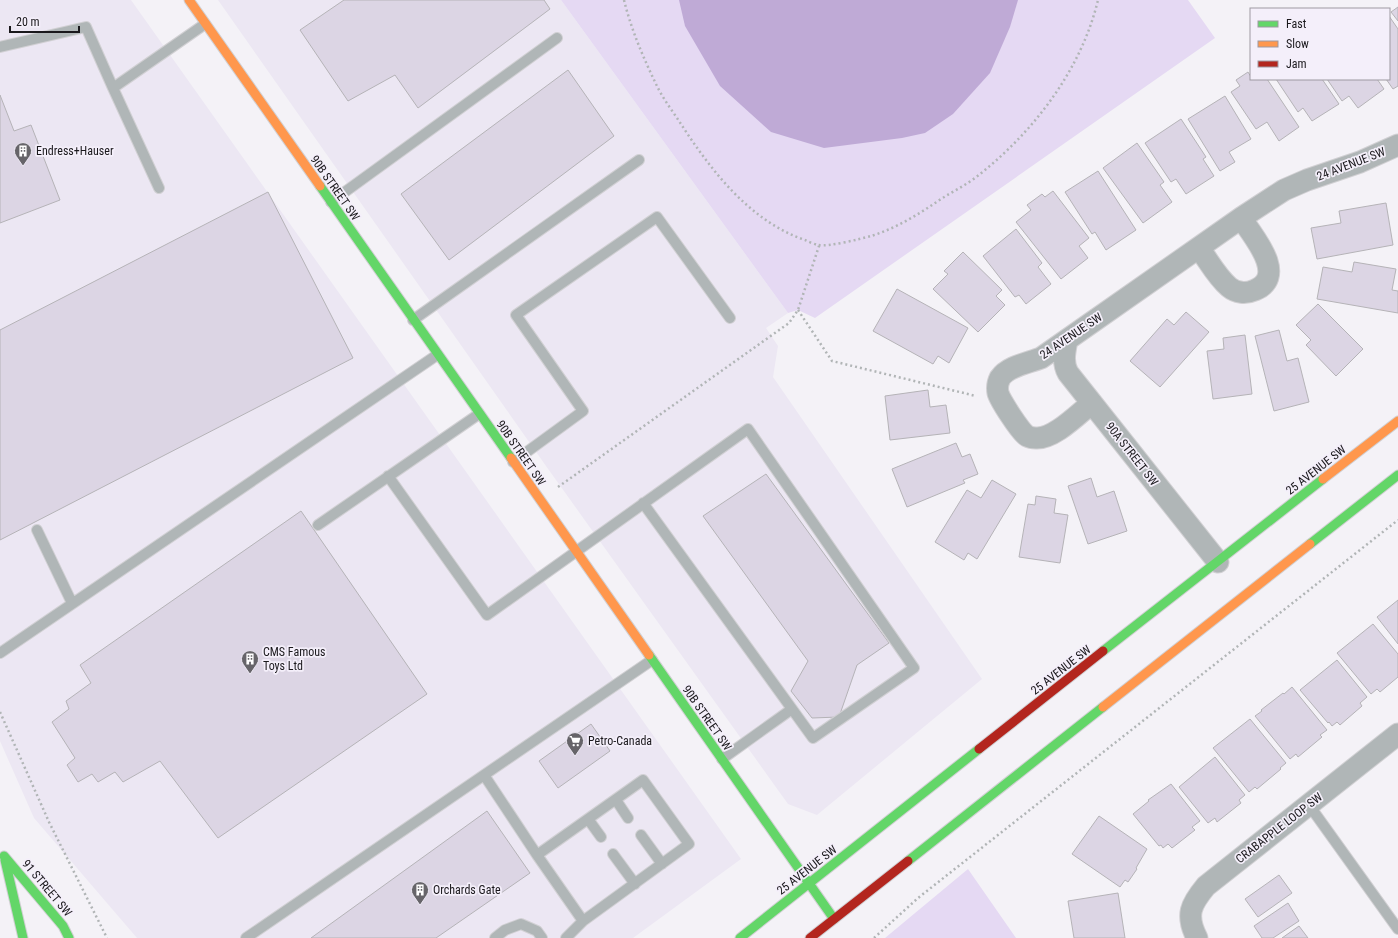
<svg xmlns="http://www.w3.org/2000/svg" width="1398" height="938" font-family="'Roboto Condensed',sans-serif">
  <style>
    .built { fill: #ece7f3 }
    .green { fill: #e5d9f3 }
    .water { fill: #bfaad6 }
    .building { fill: #dcd5e4; stroke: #b5b3b7 }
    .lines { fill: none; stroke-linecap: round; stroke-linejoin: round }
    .lane-casing { stroke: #d1d0d3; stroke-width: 12 }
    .street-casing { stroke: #d1d0d3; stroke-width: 23 }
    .fast-casing { stroke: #d1d0d3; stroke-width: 11 }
    .slow-casing { stroke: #d1d0d3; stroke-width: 11 }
    .jam-casing { stroke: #d1d0d3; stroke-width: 11 }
    .path { stroke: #b1b5b6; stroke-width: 2.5; stroke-dasharray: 2 3; stroke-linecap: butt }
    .lane { stroke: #b0b6b7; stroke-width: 10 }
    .street { stroke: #b0b6b7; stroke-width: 21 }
    .fast { stroke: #63d668; stroke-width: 9 }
    .slow { stroke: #ff974d; stroke-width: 9 }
    .jam { stroke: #b3261e; stroke-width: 9 }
    .labels { text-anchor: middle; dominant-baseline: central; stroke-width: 3.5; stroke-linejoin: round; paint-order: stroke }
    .poi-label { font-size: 12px; fill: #1a181c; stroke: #f4effa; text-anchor: start }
    .street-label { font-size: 12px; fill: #1a181c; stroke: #f4effa }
  </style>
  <rect width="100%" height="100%" fill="#f4f2f7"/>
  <path class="built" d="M0 0H131L741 859 633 938H137L34 818 0 741Z
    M218 0H561L788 313 766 328 778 346 773 377 982 679 817 815 788 804 546 466Z"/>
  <path class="green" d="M561 0H1188L1215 38 815 318 798 310 788 313Z
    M968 869 1016 938H885Z"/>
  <path class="water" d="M679 0H1018L1010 27 990 73 953 114 925 133 902 138 824 148 771 132 720 86 685 26Z"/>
  <path class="building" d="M344 0H544L550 9 418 108 395 75 348 101 300 30Z
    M1398 7V21L1391 12Z
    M1389 16 1398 29V86L1393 89 1386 79H1389Z
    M568 70 614 136 449 260 401 194Z
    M1248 72 1251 77V79H1267L1299 127 1279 141 1267 122 1256 129 1231 92 1240 86 1236 80Z
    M1276 79H1322L1339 104 1312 121 1303 108 1298 112Z
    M1327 79H1377L1384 89 1358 108 1349 96 1342 101Z
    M0 95 14 131 31 125 60 200 0 223Z
    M1225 96 1251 139 1229 152 1235 162 1220 171 1188 119Z
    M1181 119 1206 157 1203 159 1214 176 1186 194 1176 179 1171 182 1145 143Z
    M1137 143 1164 182 1160 185 1172 202 1143 223 1103 168Z
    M1098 171 1136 230 1106 250 1095 232 1092 234 1065 192Z
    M1053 191 1089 238 1079 246 1088 258 1061 279 1016 222 1031 210 1027 205 1042 194 1045 197Z
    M268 192 353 358 0 540V330Z
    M1386 203 1393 245 1317 259 1311 228 1341 223 1339 211Z
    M1016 229 1042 263 1038 267 1051 284 1026 304 1019 295 1015 297 983 256Z
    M963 252 1002 290 996 296 1005 305 978 332 933 289 948 274 944 271Z
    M1354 262 1396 269 1392 290 1398 291V313L1317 299 1323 267 1352 272Z
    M897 289 968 328 949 363 938 356 933 364 873 331Z
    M1318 304 1363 349 1336 376 1306 345 1311 340 1296 325Z
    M1186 312 1209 332 1160 387 1130 361 1167 319 1174 325Z
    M1279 330 1287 361 1298 358 1309 402 1274 411 1255 336Z
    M1245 335 1252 394 1213 399 1207 351 1224 349 1223 338Z
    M928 390 930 407 946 405 950 433 890 440 885 396Z
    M956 443 962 457 970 454 978 474 963 480 965 483 907 507 892 469Z
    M766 474 889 643 857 665 839 717 812 718 791 691 808 661 703 516Z
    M1091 478 1097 497 1114 491 1127 531 1088 544 1068 486Z
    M992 480 1016 494 977 559 968 553 964 560 935 542 967 490 981 498Z
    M1036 496 1056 499 1054 513 1068 515 1060 563 1019 557 1028 504 1035 505Z
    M301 511 427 694 218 838 160 761 123 782 115 772 98 782 92 774 78 782 67 765 75 758 52 722 69 709 66 701 91 683 80 665Z
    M1398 600V644L1377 617Z
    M1373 624 1398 654V677L1380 692 1377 689 1371 694 1337 653Z
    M1337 660 1367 697 1360 703 1362 706 1340 725 1337 722 1332 726 1329 722 1328 723 1300 690Z
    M1292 687 1327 730 1320 735 1322 737 1298 757 1296 754 1290 759 1255 716 1262 711 1261 710 1283 693 1284 694Z
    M1250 719 1286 763 1280 768 1281 769 1257 789 1255 787 1249 792 1213 748Z
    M591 724 610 751 558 788 539 761Z
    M1215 757 1245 795 1239 800 1241 803 1217 822 1215 818 1208 823 1179 787Z
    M1171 784 1200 821 1192 827 1195 830 1172 848 1168 844 1163 848 1161 845 1159 846 1133 814 1149 801 1148 800Z
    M487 811 530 873 436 938H311Z
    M1099 816 1147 849 1136 868 1137 869 1128 882 1125 880 1120 887 1072 854Z
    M1279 875 1292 893 1258 917 1245 899Z
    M1118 893 1125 938H1074L1068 901Z
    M1288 903 1299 921 1273 938H1262L1254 926Z
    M1299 926 1308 938H1282Z"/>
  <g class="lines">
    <g class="lane-casing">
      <path id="lane" d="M0 47 86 27 113 88
        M159 188 113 88 205 24
        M331 202 557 38
        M413 320 639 160
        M513 462 583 411 516 315 657 217 730 318
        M388 476 487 615 748 429 914 668 813 738 643 503
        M318 525 479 414
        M37 530 72 603
        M0 653 437 355
        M722 759 792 709
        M484 775 537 855 583 921 566 938
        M616 800 628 818
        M1309 805 1398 929
        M588 819 601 837
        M641 835 662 864
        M613 854 635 884
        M537 855 643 780 689 844 583 921
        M246 938 652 660
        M495 938 505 930 521 924 537 931 542 938"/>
    </g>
    <g class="street-casing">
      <path id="street" d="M1199 248C1208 260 1217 277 1229 287 1236 293 1246 294 1255 290 1288 276 1253 236 1241 218
        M1067 340C1065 351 1062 362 1068 373L1218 562
        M1092 403C1078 414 1054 439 1036 438 1033 438 1029 437 1027 436 1021 433 1000 400 998 393 997 388 998 382 1000 378 1008 366 1028 363 1041 358L1241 218 1284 190 1307 180 1360 162 1398 145
        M1197 938C1185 915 1191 904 1206 886L1398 734"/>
    </g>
    <g class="fast-casing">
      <path id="fast" d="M320 186 511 458
        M1310 544 1398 475
        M1103 651 1323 479
        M649 655 834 919
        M4 856 63 926 69 938
        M5 860 23 938
        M908 861 1103 707
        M740 938 979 749"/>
    </g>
    <g class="slow-casing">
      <path id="slow" d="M189 0 320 186
        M511 458 649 655
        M1323 479 1398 421
        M1103 707 1310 544"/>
    </g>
    <g class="jam-casing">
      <path id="jam" d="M979 749 1103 651
        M810 938 908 861"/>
    </g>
    <path class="path" d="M624 0C631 29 643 57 656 84 662 97 671 109 679 121 710 169 749 221 805 240 809 242 814 244 818 245 829 247 860 239 871 236 897 228 919 214 941 199 952 192 964 186 975 178 1032 134 1081 71 1098 0
      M798 310 832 361 976 396
      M558 487 789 323 798 310 819 246
      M0 712 49 822 107 938
      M874 938 918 898 1398 520"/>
    <use href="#lane" class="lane"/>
    <use href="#street" class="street"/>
    <use href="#fast" class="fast"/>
    <use href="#slow" class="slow"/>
    <use href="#jam" class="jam"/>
  </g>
  <defs>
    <g id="building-pin" transform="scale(0.9)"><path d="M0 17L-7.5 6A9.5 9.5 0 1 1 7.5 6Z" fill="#666469" stroke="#f4effa"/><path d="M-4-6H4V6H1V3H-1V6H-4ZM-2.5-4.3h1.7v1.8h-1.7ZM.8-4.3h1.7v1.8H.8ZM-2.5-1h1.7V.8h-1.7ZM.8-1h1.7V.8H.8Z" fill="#fff"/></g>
    <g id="supermarket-pin" transform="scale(0.9)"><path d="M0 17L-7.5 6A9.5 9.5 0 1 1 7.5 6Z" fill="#666469" stroke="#f4effa"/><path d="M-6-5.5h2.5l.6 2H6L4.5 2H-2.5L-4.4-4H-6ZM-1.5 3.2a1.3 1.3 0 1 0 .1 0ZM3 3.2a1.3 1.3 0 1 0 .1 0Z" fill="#fff"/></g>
  </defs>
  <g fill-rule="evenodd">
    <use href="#building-pin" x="23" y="151"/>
    <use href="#building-pin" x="250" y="659"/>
    <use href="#supermarket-pin" x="575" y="741"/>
    <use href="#building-pin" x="420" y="890"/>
  </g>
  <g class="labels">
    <g class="poi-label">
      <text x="36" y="151">Endress+Hauser</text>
      <text x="263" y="652">CMS Famous<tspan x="263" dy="14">Toys Ltd</tspan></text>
      <text x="588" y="741">Petro-Canada</text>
      <text x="433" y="890">Orchards Gate</text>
    </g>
    <g class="street-label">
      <text transform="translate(1351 164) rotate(-21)">24 AVENUE SW</text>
      <text transform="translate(335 188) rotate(55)">90B STREET SW</text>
      <text transform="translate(1071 336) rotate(-34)">24 AVENUE SW</text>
      <text transform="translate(521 453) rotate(55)">90B STREET SW</text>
      <text transform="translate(1132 454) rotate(52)">90A STREET SW</text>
      <text transform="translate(1316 470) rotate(-38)">25 AVENUE SW</text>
      <text transform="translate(1061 670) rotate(-38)">25 AVENUE SW</text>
      <text transform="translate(707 718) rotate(55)">90B STREET SW</text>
      <text transform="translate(1279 828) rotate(-38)">CRABAPPLE LOOP SW</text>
      <text transform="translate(807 870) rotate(-38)">25 AVENUE SW</text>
      <text transform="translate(47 888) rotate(50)">91 STREET SW</text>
    </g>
  </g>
  <rect x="1250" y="8" width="140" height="72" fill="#f4effa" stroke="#9d99a1"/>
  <rect x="1258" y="21" width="20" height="6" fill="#63d668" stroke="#9d99a1"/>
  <text x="1286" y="28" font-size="12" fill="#1a181c">Fast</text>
  <rect x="1258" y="41" width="20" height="6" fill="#ff974d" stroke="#9d99a1"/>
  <text x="1286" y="48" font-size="12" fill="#1a181c">Slow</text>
  <rect x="1258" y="61" width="20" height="6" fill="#b3261e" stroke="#9d99a1"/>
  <text x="1286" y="68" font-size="12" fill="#1a181c">Jam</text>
  <path d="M10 26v6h69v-6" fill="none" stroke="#1a181c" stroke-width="2"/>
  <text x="16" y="26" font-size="12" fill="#1a181c" stroke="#f4effa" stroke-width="3" paint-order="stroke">20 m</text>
</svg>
